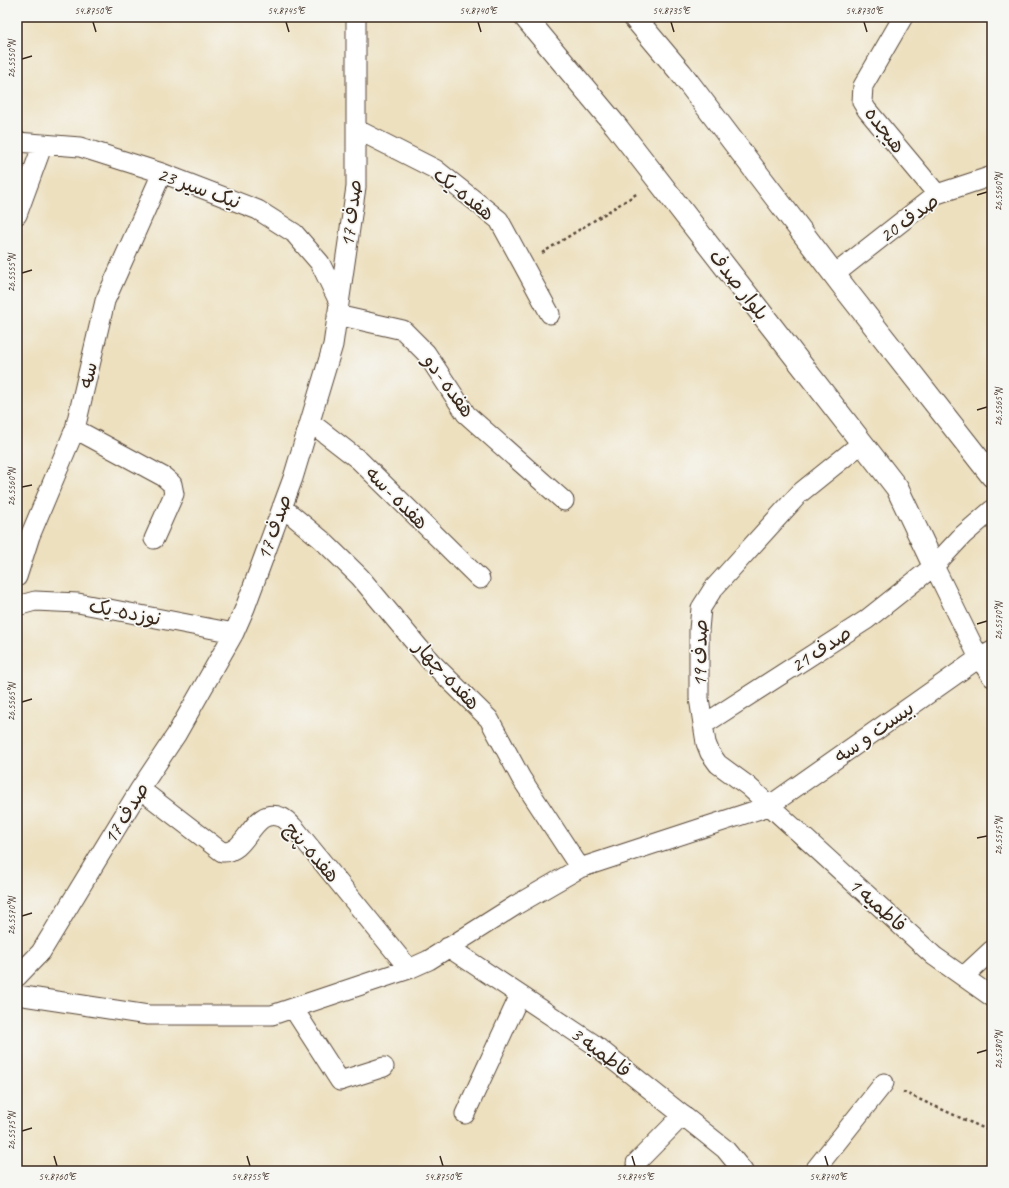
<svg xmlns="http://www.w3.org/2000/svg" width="1009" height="1188" font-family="Caveat,'Playpen Sans Arabic',sans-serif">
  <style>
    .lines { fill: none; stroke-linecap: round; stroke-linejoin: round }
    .minor-casing { stroke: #564536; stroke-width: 21 }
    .tertiary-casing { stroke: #564536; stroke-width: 24 }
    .path { stroke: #564536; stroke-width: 2.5; stroke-dasharray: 3 3; stroke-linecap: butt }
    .minor { stroke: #fff; stroke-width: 19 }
    .tertiary { stroke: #fff; stroke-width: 22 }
    .ticks { fill: none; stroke: #3b2a1e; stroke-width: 1.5 }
    .labels { text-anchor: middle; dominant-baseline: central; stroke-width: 3.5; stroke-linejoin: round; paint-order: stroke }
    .street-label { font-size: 20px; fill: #3b2a1e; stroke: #f6f6f2 }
    .neatline { fill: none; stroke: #3b2a1e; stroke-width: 1.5 }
    .ticks-label { font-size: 10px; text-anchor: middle; fill: #3b2a1e }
  </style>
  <rect width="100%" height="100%" fill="#f6f6f2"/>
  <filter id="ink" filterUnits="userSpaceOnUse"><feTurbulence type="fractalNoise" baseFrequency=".025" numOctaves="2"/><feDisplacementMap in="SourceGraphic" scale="8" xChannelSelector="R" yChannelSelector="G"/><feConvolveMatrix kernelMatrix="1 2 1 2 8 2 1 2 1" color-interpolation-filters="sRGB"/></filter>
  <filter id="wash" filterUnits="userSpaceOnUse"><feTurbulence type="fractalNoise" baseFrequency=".012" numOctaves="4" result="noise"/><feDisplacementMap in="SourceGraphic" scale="16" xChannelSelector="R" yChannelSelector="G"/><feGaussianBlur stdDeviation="0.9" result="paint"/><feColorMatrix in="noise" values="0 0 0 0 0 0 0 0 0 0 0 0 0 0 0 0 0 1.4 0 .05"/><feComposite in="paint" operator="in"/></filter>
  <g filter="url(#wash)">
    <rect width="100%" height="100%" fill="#ede0bf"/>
  </g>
  <g filter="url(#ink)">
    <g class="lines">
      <g class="minor-casing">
        <path id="minor" d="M903 17 863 86 862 102 867 110 937 194
          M356 129 435 169 499 220 550 314
          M17 142 80 147 162 173 258 210 294 233 320 263 339 302
          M17 215 43 144
          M835 274 937 194 992 176
          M337 315 403 330 426 353 466 414 564 501
          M310 422 359 460 480 579
          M75 429 164 477 172 484 174 494 154 539
          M862 443 800 493 713 589 701 608 699 630V698L706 743 710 753 718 764 748 786 934 956 992 997
          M282 507 322 540 360 577 431 662 489 719 521 778 580 868
          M934 566 979 658 992 677
          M17 577 30 536 75 429 105 301 162 173
          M17 606 35 601 78 603 234 633
          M703 725 866 620 934 566 963 535 992 510
          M140 789 222 852C249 854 251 806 281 817 287 819 293 827 297 831L409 969
          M448 947 592 1043 725 1149 743 1171
          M964 976 992 950
          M17 977 41 952 140 789 176 735 234 633 245 608 293 478 333 345 356 187V17
          M17 995 148 1015H272L409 969 429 960 516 905 580 868 769 806 979 658 992 651
          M293 1008 340 1081 384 1067
          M465 1114 520 995
          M636 1163 683 1115
          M814 1171 884 1083"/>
      </g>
      <g class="tertiary-casing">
        <path id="tertiary" d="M525 17 616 126 897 488 934 566
          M634 17 681 73 846 290 992 476"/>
      </g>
      <path class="path" d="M542 253 638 193
        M903 1092 992 1132"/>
      <use href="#minor" class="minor"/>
      <use href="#tertiary" class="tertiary"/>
    </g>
  </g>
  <path class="ticks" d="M93 22 96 32M286 22 289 32M478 22 481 32M671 22 674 32M864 22 867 32M22 59 32 56M977 195 987 192M22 273 32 270M977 410 987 407M22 487 32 485M977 624 987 621M22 702 32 699M977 838 987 836M22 916 32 913M977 1053 987 1050M22 1131 32 1128M54 1156 57 1166M247 1156 250 1166M440 1156 443 1166M632 1156 635 1166M825 1156 828 1166"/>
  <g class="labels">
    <g class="street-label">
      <text transform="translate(885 130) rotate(52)">هیجده</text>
      <text transform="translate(199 188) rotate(20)">نیک سیر 23</text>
      <text transform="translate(464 194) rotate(39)">هفده-یک</text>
      <text transform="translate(351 213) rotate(-83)">صدف 17</text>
      <text transform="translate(909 218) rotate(-36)">صدف 20</text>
      <text transform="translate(739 285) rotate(52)">بلوار صدف</text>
      <text transform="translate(88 375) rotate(-77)">سه</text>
      <text transform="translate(449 386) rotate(54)">هفده -دو</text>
      <text transform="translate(397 498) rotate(45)">هفده -سه</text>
      <text transform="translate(274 527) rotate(-70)">صدف 17</text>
      <text transform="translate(125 612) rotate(11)">نوزده-یک</text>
      <text transform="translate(821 649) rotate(-33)">صدف 21</text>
      <text transform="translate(700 653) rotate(-89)">صدف 19</text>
      <text transform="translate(447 675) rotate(47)">هفده-چهار</text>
      <text transform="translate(874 732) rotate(-35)">بیست و سه</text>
      <text transform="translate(126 813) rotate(-58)">صدف 17</text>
      <text transform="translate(312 852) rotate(49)">هفده-پنج</text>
      <text transform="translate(878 905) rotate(42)">فاطمیه 1</text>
      <text transform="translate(601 1052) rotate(37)">فاطمیه 3</text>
    </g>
  </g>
  <rect width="1009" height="1188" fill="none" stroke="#f6f6f2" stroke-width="44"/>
  <rect x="22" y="22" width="965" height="1144" class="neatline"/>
  <g class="ticks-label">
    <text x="93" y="14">54.8750°E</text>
    <text x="286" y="14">54.8745°E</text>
    <text x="478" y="14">54.8740°E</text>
    <text x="671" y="14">54.8735°E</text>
    <text x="864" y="14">54.8730°E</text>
    <text transform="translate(11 59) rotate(-90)" y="4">26.5550°N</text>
    <text transform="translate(998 192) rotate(-90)" y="4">26.5560°N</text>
    <text transform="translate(11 273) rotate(-90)" y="4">26.5555°N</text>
    <text transform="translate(998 407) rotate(-90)" y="4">26.5565°N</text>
    <text transform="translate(11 487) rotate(-90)" y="4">26.5560°N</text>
    <text transform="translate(998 621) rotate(-90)" y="4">26.5570°N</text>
    <text transform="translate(11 702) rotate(-90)" y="4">26.5565°N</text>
    <text transform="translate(998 836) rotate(-90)" y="4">26.5575°N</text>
    <text transform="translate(11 916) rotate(-90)" y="4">26.5570°N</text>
    <text transform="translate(998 1050) rotate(-90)" y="4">26.5580°N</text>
    <text transform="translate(11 1131) rotate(-90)" y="4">26.5575°N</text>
    <text x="57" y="1180">54.8760°E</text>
    <text x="250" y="1180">54.8755°E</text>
    <text x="443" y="1180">54.8750°E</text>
    <text x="635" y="1180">54.8745°E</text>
    <text x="828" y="1180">54.8740°E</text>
  </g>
</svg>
